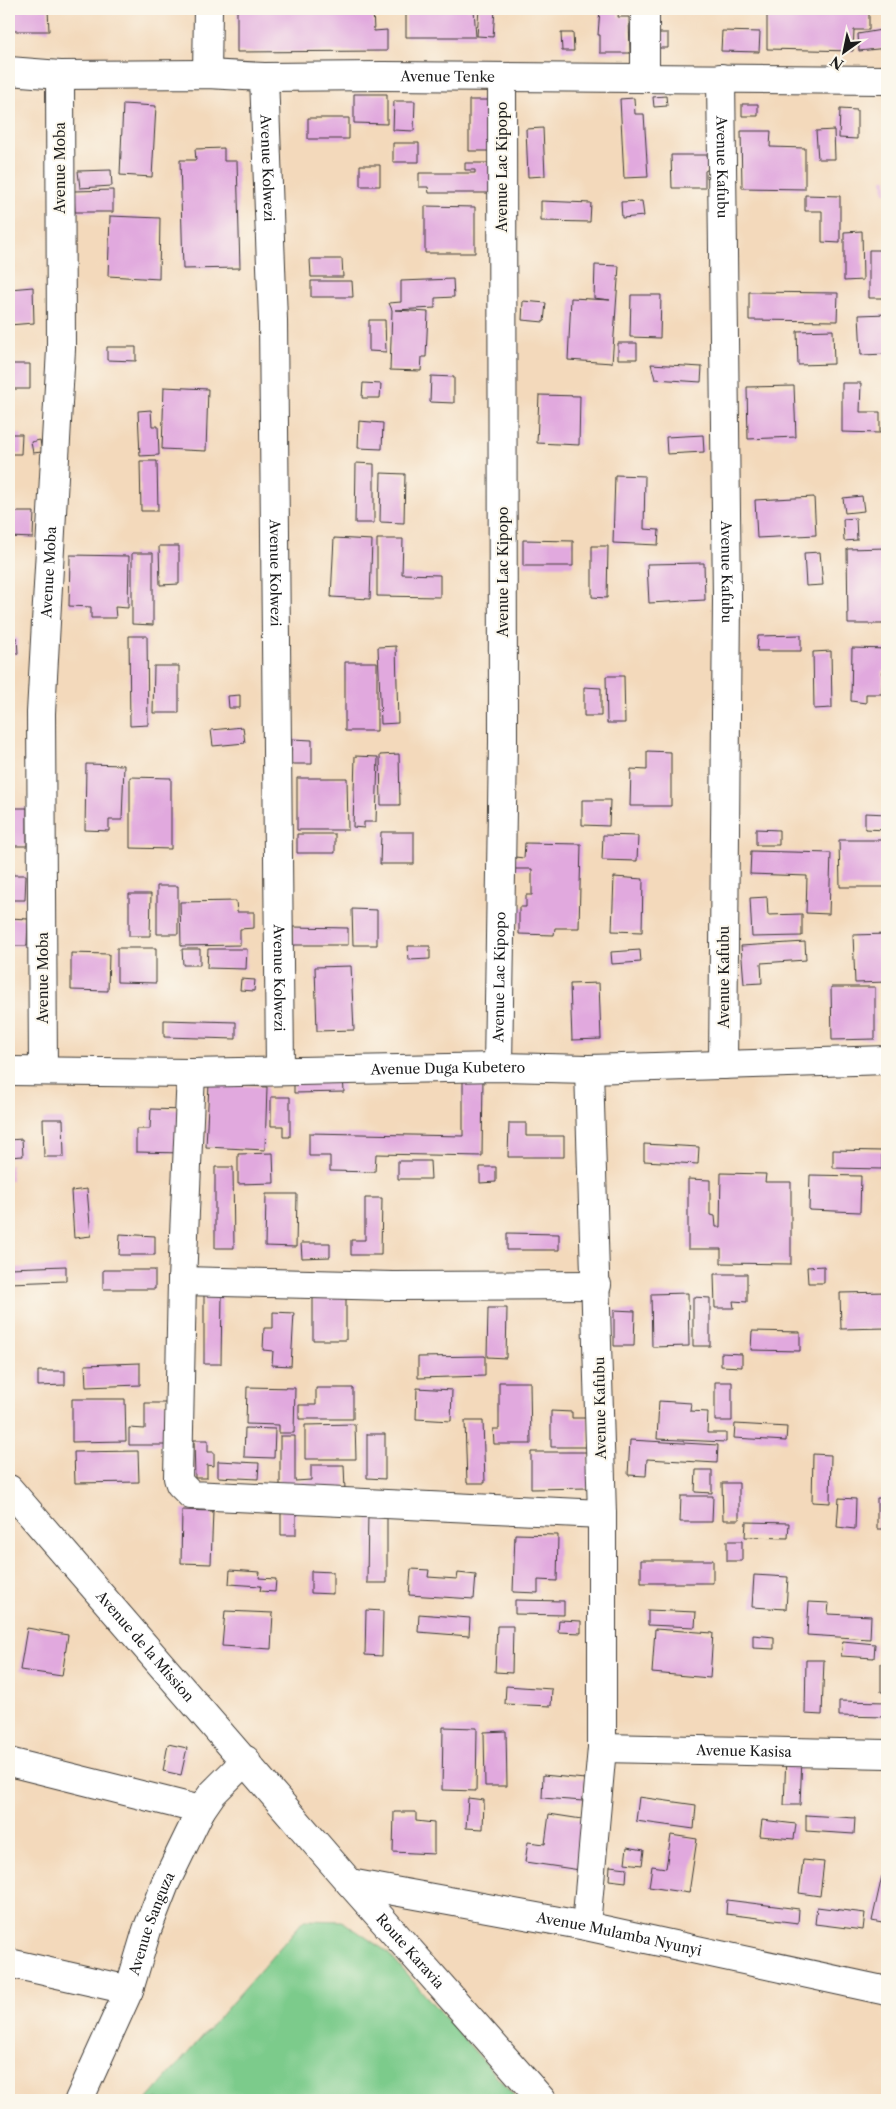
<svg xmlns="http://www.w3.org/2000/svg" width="896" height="2109" font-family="'Libre Caslon Text',serif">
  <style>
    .green { fill: #7ccb8b; stroke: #4c7454 }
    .building { fill: #e1a9de }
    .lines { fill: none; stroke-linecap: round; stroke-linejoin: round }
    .street-casing { stroke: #3c3834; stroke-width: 30 }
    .secondary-casing { stroke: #3c3834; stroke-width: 30 }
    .street { stroke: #fff; stroke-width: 28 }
    .secondary { stroke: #fff; stroke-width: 28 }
    .labels { text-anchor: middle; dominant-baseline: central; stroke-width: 4; stroke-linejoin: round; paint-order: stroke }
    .street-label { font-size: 14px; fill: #1c1c1c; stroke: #fbf7ec }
  </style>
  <rect width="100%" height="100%" fill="#fbf7ec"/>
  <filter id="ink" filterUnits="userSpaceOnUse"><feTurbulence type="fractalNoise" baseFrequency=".02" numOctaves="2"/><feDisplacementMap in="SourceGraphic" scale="10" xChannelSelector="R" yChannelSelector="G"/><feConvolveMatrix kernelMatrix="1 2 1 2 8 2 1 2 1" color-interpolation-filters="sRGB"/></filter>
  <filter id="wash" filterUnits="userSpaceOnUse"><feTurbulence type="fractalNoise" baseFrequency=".0096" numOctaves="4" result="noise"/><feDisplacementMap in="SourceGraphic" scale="20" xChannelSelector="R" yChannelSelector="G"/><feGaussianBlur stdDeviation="1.12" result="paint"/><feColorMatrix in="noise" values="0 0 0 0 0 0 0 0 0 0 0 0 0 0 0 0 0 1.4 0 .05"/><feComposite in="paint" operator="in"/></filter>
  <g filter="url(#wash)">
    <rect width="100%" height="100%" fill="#f3d9bb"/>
    <path class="green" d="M304 1920 342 1921 386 1951 518 2100H147Z"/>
    <g id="blocks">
      <path class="building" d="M9 9H48L49 31H9Z
        M237 9H373L374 31 387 30V51L237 52Z
        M406 9H474L476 37H406Z
        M479 9H495L493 37 477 36Z
        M600 9H619L618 17H629L630 53H600V35H598Z
        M704 9H732V11L704 10Z
        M767 9H869V30H854L853 51 767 49Z
        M887 29V48L859 51 858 34Z
        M722 31 760 32 759 52 721 51Z
        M561 33H573L574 51H562Z
        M656 33H668V48H656Z
        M354 94H387V124L354 123Z
        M666 96 667 106 654 107 653 97Z
        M634 98 635 114H644L648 177 624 178 620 99Z
        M469 100H491L492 151H469Z
        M394 101H415L414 131 393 130Z
        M123 104 156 106 152 177 120 175Z
        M742 104H758V116H742Z
        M840 109 857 110V139L839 138Z
        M308 118H349V139H308Z
        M543 128 545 176 528 177 526 129Z
        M834 130 835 159H818L816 131Z
        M741 131H771L770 147 805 148V189L742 188Z
        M393 143H419V162H393Z
        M224 148V161H237L240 268 183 269 180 160H196L195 149Z
        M671 155H712V167L705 171V188H672Z
        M465 163H494L495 193H429L428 187H419V173H475V170H465Z
        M360 165H380V186H360Z
        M111 170 112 186 80 188 78 171Z
        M883 179H887V193H884Z
        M113 190V212H75L74 191Z
        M805 195 840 196V243L822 242V211H805Z
        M541 201 591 203 590 222 541 221Z
        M642 201 644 216 622 218 621 202Z
        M425 206 475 207V253H425Z
        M110 216 160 218 159 279 108 276Z
        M862 231 863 280 844 281V232Z
        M869 250H887V298H869Z
        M310 259H342L343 277H311Z
        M595 265 619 266 612 363 568 360 571 298 610 300 594 298Z
        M453 279 454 297 435 298V308L395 310 428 312 426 357H422L421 371 390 370 392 310 389 303 401 302V281Z
        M311 281H352L353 297H311Z
        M33 287 34 323 9 325V289Z
        M749 292 838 293 837 321 749 320Z
        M631 295H661L660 338 630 337Z
        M523 301 546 303 544 322 522 320Z
        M887 314V354L861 355 859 315Z
        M369 320H385L386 352 369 351Z
        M833 330 834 364 798 365 797 331Z
        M618 343H637V359H618Z
        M107 347H136V361L107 360Z
        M9 364H30V389H11Z
        M651 364 702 367 701 382 655 379Z
        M431 376 454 377V403L430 402Z
        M363 383 381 384 380 398H362Z
        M842 383H861L860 412H880V433L842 432Z
        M794 386 796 437 748 439 747 387Z
        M164 387 208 389 206 451 162 449Z
        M539 395 580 396 579 445 537 443Z
        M151 410 152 426H158L159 455 140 456 138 411Z
        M359 421 383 423 382 449 358 448Z
        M9 434H22L21 454H9Z
        M703 435 704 452 667 454 666 437Z
        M40 440 42 452 33 453 31 442Z
        M140 461H157L158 511H141Z
        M356 463 374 464V523H355Z
        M381 473 405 474 404 523 380 522Z
        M615 475 645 476 644 529 659 530 658 545 613 543Z
        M862 496 864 511 845 513 843 498Z
        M814 497 816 535 757 538 755 500Z
        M9 512H34L33 538 9 537Z
        M856 518 857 540 844 541 843 519Z
        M334 538 372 540 370 599 331 597Z
        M377 539H403L402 574 440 575V597L377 596Z
        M523 540 573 541V566H523Z
        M159 546H179V584L160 585Z
        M592 546H608L607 598 592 597Z
        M887 548V624H848L847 549Z
        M820 552 823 585 806 586 804 553Z
        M132 553H153V625L132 624Z
        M70 555 129 556 128 608 115 607 116 618H91V607L69 606Z
        M704 563 705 600 649 603 647 564Z
        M801 635V651H757L758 636Z
        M129 636H147L148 725 130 726Z
        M17 638 18 654 9 655V639Z
        M396 646 398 723 381 724 378 647Z
        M852 648 887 649V671H883L882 694H866V703L851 701Z
        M831 651 832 708 814 709 813 652Z
        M345 662H377V731H345Z
        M154 666H179V713H153Z
        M606 676H624L625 723H607Z
        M584 687 601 688V716H584Z
        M240 695V708H229L228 696Z
        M243 727 245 743 213 746 211 730Z
        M292 739 312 740V764H291Z
        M647 751 671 752V806H630L631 769 647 770Z
        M399 754 400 805H381L380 755Z
        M355 756 378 757 376 822H364V828L353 827Z
        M86 764 124 765 122 820H109V831L85 830Z
        M130 777 171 778V849L130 848Z
        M297 778H347L348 830H297Z
        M582 800H610L609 826 582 825Z
        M9 808H27V846H9Z
        M865 813 887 814V830L865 829Z
        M756 829 779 830V845H756Z
        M381 832H414V864H380Z
        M297 834H335V853H297Z
        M603 835 638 836 637 861 602 860Z
        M839 840H887V887H840Z
        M525 843 581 844 579 928H555L554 935 519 934V907H526V895H532V869H515V857L524 858Z
        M751 851 831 853 829 914 806 913 807 876 750 874Z
        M9 858H13V875H26L25 900H9Z
        M614 877 643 879 642 932 612 931Z
        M157 886H178V934H157Z
        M129 894H151L150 936H129Z
        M767 897 768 915 802 914V936L752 937 750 898Z
        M236 901 237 912H254V928L240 929V945L181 946 180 902Z
        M352 909 377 910V945H353Z
        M9 918 28 919 27 946H9Z
        M293 927 348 928V945H293Z
        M887 934V982L855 983 853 935Z
        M805 942 806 960 761 963 762 983 744 984 741 946Z
        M408 946H430V959L409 960Z
        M117 948H156V983L117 982Z
        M182 949H200V965H183Z
        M208 949H247L246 969 207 968Z
        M640 950 641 962 612 964 611 952Z
        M71 953 109 954 108 991 71 990Z
        M351 966 354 1030 317 1031 315 967Z
        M241 979 255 980 254 991 240 990Z
        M599 983 601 1039 572 1040 570 984Z
        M831 987H875V1039L832 1040Z
        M164 1020 236 1022V1039L164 1037Z
        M343 1076 344 1092 294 1093V1077Z
        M463 1077H483L482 1156 376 1154 375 1172 330 1171V1156H309V1133L463 1136Z
        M209 1084 267 1087 265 1150 206 1147Z
        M271 1097H290V1137H283V1126H271Z
        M151 1109 184 1110 183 1153 136 1152V1129H150Z
        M43 1119H63L64 1157H44Z
        M509 1123H526V1136H564V1157H508Z
        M22 1139 23 1156 9 1157V1140Z
        M644 1144 699 1147 698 1164 644 1161Z
        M833 1150 882 1151V1169L833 1168Z
        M273 1153 274 1183 238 1184V1154Z
        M398 1161H430L431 1179H398Z
        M9 1165H11L12 1180 9 1181Z
        M215 1167H233L234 1248H215Z
        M480 1167H496V1182L480 1183Z
        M721 1173 766 1174 765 1182H791V1264L721 1263V1249H688V1179L710 1180V1215L715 1216 716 1227H720Z
        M810 1175 861 1176 860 1212 809 1210Z
        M87 1189 91 1236 74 1238 71 1191Z
        M266 1194H297L296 1247 265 1246Z
        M365 1198H382L381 1255H351V1240H365Z
        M507 1233 559 1234V1250H507Z
        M120 1234 155 1236V1255H119Z
        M301 1243H330V1257L302 1258Z
        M66 1266V1281L9 1283V1268Z
        M824 1266V1283H808L807 1267Z
        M103 1270H155V1289H103Z
        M714 1274H747V1302L733 1301 734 1308H715Z
        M887 1292V1328L841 1329 840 1293Z
        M688 1293 689 1346 652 1347 651 1294Z
        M204 1295H222L221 1364H204Z
        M313 1296H346V1340H313Z
        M693 1297 710 1298V1346H693Z
        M488 1308H507L506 1358 487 1357Z
        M614 1310 635 1311 634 1346H614Z
        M273 1312 294 1313 291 1366 272 1365 273 1351 263 1350 264 1328H273Z
        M752 1331 800 1332V1351L751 1350Z
        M721 1353 742 1354V1367L721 1366Z
        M485 1356V1376L418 1378V1357Z
        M140 1363V1385L86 1387 85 1365Z
        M38 1371H65V1385L38 1386Z
        M499 1382H530L531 1444H494L493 1429H499Z
        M715 1382H732V1421H715Z
        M247 1387 295 1388 294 1433H279V1425L246 1424Z
        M316 1388H353V1419H299V1405H316Z
        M417 1388 452 1390 451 1421 416 1419Z
        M72 1399H125L126 1441 72 1442Z
        M659 1401 691 1403 690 1411 708 1412 707 1433H726V1442L657 1439Z
        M145 1403H166V1445H129V1428L145 1429Z
        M551 1411 572 1412V1418H588V1447H551Z
        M465 1421H483L485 1483H467Z
        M355 1424 356 1459H305V1425Z
        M735 1424 787 1427 786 1441 734 1438Z
        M245 1428 275 1429 274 1458 244 1457Z
        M367 1434H385V1479L367 1478Z
        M280 1436H295V1481L311 1480V1465H344L345 1490 280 1491Z
        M194 1440H208V1452H214V1466L207 1465V1478H195Z
        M630 1440 718 1445 717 1463 647 1459 646 1476 628 1475Z
        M138 1451 139 1482 75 1483 74 1452Z
        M531 1452H588L589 1488 531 1489Z
        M813 1454 831 1455 830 1503 812 1502Z
        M218 1461 259 1463 258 1479 218 1477Z
        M696 1470H712V1493L695 1492Z
        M722 1483H739V1520H723Z
        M681 1496H713L712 1522H680Z
        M839 1498 856 1499 855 1529 837 1527Z
        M877 1498H887V1529H877Z
        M281 1507H296V1535H281Z
        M182 1510 213 1511 211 1564 181 1563Z
        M368 1510H387V1583H367Z
        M746 1522 789 1523 788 1538 745 1537Z
        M515 1534 558 1535 557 1581 538 1580V1593L513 1592Z
        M727 1541H742V1561H727Z
        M641 1560H713V1583H641Z
        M411 1569 429 1570 428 1577 457 1579 458 1573 476 1575 474 1599 409 1595Z
        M230 1570 260 1572 259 1578 276 1579 275 1592 260 1591 261 1586 229 1584Z
        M311 1571 333 1572V1594L311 1593Z
        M754 1575 788 1577 786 1609 752 1607Z
        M515 1600 564 1601V1615L515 1614Z
        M809 1602 829 1603 828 1614 871 1616 870 1639 807 1635Z
        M366 1610 383 1611 382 1656 365 1655Z
        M648 1610 696 1612 695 1627 648 1625Z
        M225 1611 273 1613 271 1649 222 1646Z
        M419 1614 470 1618 469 1636 418 1632Z
        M559 1620 581 1621V1633L558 1632Z
        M497 1626H513L512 1673 495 1672Z
        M27 1628 68 1635 62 1676 20 1670Z
        M655 1629 713 1633 710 1678 652 1673Z
        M753 1635 774 1637V1649L753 1648Z
        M843 1641 875 1644 874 1658 841 1656Z
        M806 1660H824L822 1715 805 1714Z
        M881 1663H887V1692H881Z
        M506 1686 552 1689 551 1706 505 1704Z
        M839 1701 887 1702V1717L839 1716Z
        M443 1727 477 1728 476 1791 442 1790Z
        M506 1731 507 1786H485L484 1732Z
        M168 1744 187 1748 181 1775 163 1771Z
        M786 1756 802 1757 800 1805H784Z
        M543 1775 585 1779 583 1801 542 1798Z
        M639 1797 696 1805 694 1829 636 1821Z
        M468 1798 484 1800 483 1829 466 1828Z
        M394 1812H416V1821L434 1823V1854L393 1852Z
        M549 1814 588 1820 580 1870 525 1862 528 1842 545 1844Z
        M806 1815 855 1818 854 1834 806 1831Z
        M762 1820 796 1824 794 1839 760 1836Z
        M671 1835 697 1839 689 1893 649 1887 652 1866 666 1868Z
        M627 1847 644 1850 642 1865 625 1863Z
        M803 1860 824 1862 820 1896 799 1893Z
        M610 1866 627 1868 626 1882 609 1880Z
        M882 1876 887 1877V1924L872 1921Z
        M727 1900 799 1909 798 1923 726 1914Z
        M817 1907 865 1913 863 1930 815 1924Z"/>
    </g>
  </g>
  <g filter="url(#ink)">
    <use href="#blocks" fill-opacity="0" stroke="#3c3834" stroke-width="1"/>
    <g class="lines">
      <g class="street-casing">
        <g id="street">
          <path d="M645 9V78"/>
          <path id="s1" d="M9 71 60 75 207 74 264 77 383 76 887 80"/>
          <path d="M207 74 208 9"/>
          <path id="s2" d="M264 77 273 320 280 1070"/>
          <path id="s3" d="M721 78 727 600 723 1065"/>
          <path id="s4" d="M498 1067 503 742 502 77"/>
          <path id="s5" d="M9 1071 191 1073 498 1067 589 1069 887 1060"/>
          <path id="s6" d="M43 1071 41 713 61 349 60 75"/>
          <path d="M191 1073 182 1281 178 1478 180 1484 191 1495 602 1514"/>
          <path d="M182 1281 393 1286 597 1285"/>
          <path id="s7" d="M602 1748 887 1754"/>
          <path d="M9 1762 201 1810"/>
          <path id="s8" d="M350 1883 586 1926 887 1991"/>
          <path d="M586 1926 602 1748V1514L589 1069"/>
          <path d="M9 1963 129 1990"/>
          <path id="s9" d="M79 2100 129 1990 147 1930 165 1884 201 1810 212 1794 246 1760"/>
        </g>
      </g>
      <g class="secondary-casing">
        <g id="secondary">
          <path id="s10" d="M9 1489 350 1883 542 2100"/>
        </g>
      </g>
      <use href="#street" class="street"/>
      <use href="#secondary" class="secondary"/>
    </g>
  </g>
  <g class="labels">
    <g class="street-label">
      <text stroke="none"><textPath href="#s1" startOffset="439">Avenue Tenke</textPath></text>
      <text transform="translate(502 167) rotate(-90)">Avenue Lac Kipopo</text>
      <text stroke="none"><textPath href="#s3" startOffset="89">Avenue Kafubu</textPath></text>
      <text transform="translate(60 168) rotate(-90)">Avenue Moba</text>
      <text stroke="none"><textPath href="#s2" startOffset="91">Avenue Kolwezi</textPath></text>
      <text transform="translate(503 572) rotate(-90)">Avenue Lac Kipopo</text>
      <text stroke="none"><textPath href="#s3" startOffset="494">Avenue Kafubu</textPath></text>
      <text stroke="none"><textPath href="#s6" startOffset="499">Avenue Moba</textPath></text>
      <text stroke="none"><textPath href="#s2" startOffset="496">Avenue Kolwezi</textPath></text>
      <text stroke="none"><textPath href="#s4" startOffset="90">Avenue Lac Kipopo</textPath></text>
      <text transform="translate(724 977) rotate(-90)">Avenue Kafubu</text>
      <text transform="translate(43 978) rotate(-90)">Avenue Moba</text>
      <text stroke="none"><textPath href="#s2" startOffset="901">Avenue Kolwezi</textPath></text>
      <text stroke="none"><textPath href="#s5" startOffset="439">Avenue Duga Kubetero</textPath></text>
      <text transform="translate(600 1408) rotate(-91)">Avenue Kafubu</text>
      <text stroke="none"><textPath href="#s10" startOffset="208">Avenue de la Mission</textPath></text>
      <text stroke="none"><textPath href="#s7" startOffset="142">Avenue Kasisa</textPath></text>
      <text stroke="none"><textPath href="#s9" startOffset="191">Avenue Sanguza</textPath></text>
      <text stroke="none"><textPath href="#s8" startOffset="274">Avenue Mulamba Nyunyi</textPath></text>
      <text stroke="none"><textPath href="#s10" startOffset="612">Route Karavia</textPath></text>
    </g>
  </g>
  <rect width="896" height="2109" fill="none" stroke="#fbf7ec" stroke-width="30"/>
  <g transform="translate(844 52) rotate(213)" stroke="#fbf7ec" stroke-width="4" paint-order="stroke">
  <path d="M0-4L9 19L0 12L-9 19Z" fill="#1c1c1c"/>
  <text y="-8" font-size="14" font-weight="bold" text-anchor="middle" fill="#1c1c1c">N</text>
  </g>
</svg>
